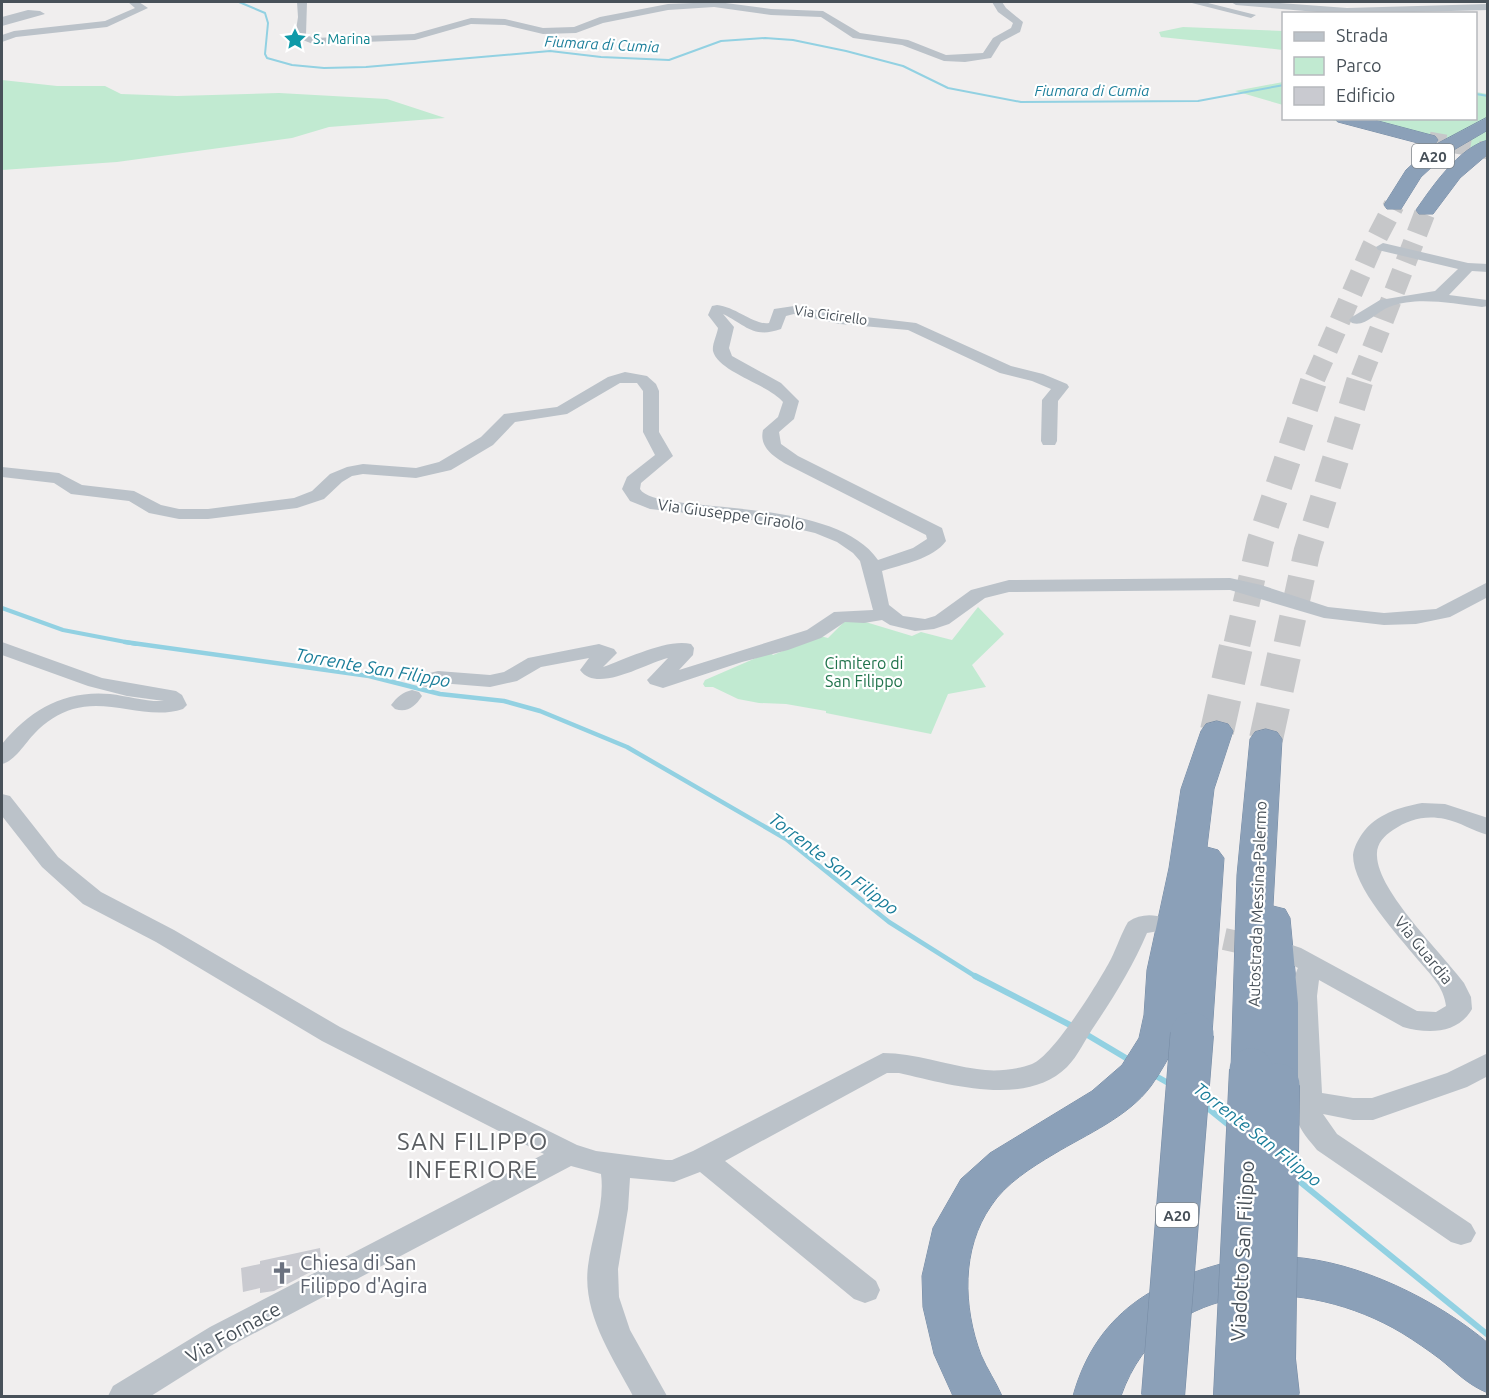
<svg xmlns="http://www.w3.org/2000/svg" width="1489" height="1398" font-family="Ubuntu,sans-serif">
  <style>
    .green { fill: #c1ead1 }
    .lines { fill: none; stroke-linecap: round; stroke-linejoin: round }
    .stream-far3 { stroke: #92d1e2; stroke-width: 2 }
    .stream-far2 { stroke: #92d1e2; stroke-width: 4 }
    .stream-far1 { stroke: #92d1e2; stroke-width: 4.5 }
    .stream { stroke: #92d1e2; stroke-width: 6 }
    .building { fill: #c9cad0 }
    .minor-tunnel { stroke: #c6c7c9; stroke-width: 22; stroke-dasharray: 22 11; stroke-linecap: butt }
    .highway-tunnel-far3 { stroke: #c6c7c9; stroke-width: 17; stroke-dasharray: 17 8; stroke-linecap: butt }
    .highway-tunnel-far2 { stroke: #c6c7c9; stroke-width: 21; stroke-dasharray: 21 10; stroke-linecap: butt }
    .highway-tunnel-far1 { stroke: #c6c7c9; stroke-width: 27; stroke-dasharray: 27 14; stroke-linecap: butt }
    .highway-tunnel { stroke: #c6c7c9; stroke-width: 34; stroke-dasharray: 34 17; stroke-linecap: butt }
    .highway-casing { stroke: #768ba4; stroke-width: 1 }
    .minor { fill: #bbc2c9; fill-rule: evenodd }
    .highway { fill: #8ba0b8; fill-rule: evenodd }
    .highway-bridge-casing { stroke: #768ba4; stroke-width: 44; stroke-linecap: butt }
    .highway-bridge { stroke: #8ba0b8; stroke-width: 43 }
    .labels { text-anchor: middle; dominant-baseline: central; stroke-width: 4.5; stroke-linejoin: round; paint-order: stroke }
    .far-culture-label { font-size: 14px; fill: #0d838f; stroke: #fff; text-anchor: start }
    .far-street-label { font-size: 14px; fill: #485159; stroke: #fff }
    .far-water-label { font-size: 15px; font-style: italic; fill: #1b7e9a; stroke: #fff }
    .shield { fill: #fff; stroke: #7f858b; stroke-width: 1.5 }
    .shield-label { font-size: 15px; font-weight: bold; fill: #485159 }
    .street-label { font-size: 16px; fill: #485159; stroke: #fff }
    .park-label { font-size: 16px; fill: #20734b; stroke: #fff }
    .water-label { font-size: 18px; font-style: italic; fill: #1b7e9a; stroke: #fff }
    .near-street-label { font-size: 20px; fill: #485159; stroke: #fff }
    .near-worship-label { font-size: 20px; fill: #5b616d; stroke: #fff; text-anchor: start }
    .near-quarter-label { font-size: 24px; letter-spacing: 1.5px; fill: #5b5e62; stroke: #fff }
  </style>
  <rect width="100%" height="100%" fill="#f0eeee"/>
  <path class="green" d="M1183 27 1283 31V50L1161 37 1159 32Z
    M2 80 57 86H105L121 94 177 96 279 93 387 99 445 118 329 127 292 138 117 162 2 170Z
    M1283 82V105L1235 91Z
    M1476 92 1487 94V154L1418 142 1328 119 1476 118Z
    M978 607 1004 634 972 665 986 687 948 694 931 734 826 713V711L786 704 759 703 738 699 713 687H705L703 684 705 680 770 652 773 655 820 636 828 638 849 617 912 636 921 632 952 640Z"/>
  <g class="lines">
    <path class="stream-far3" d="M239 2 265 13 268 23 265 54 267 58 292 65 324 68 366 67 550 51 601 57 669 60 721 41 765 38 793 40 846 51 903 66 948 88 1021 102 1198 101 1284 85
      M1476 94 1488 96"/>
    <path class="stream-far2" d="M2 608 63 630 136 644"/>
    <path class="stream-far1" d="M125 642 369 676 440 694 504 701 540 711 627 747 786 839 889 922 978 978"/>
    <path class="stream" d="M975 976 1074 1027
      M1084 1033 1131 1061
      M1154 1075 1170 1084
      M1205 1106 1231 1127
      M1294 1177 1488 1335"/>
  </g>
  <path class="building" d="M320 1248 322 1266 274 1291 260 1293V1288L243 1292 241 1268 260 1264V1261Z"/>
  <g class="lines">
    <path class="minor-tunnel" d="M1192 932 1261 947"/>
    <path class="highway-tunnel-far3" d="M1429 140 1488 151"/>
    <path class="highway-tunnel-far2" d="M1315 378 1372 247 1394 205
      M1361 378 1426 210"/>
    <path class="highway-tunnel-far1" d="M1237 644 1260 542 1315 377
      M1287 644 1307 552 1361 377"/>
    <path class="highway-tunnel" d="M1217 731 1237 642
      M1266 739 1287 642"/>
    <g class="highway-casing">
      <path id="highway" d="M1488 117V130L1445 155 1421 177 1401 209H1387L1384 205 1406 170 1431 147Z
        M1335 118H1367L1435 136 1438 140 1435 144 1429 146 1338 122Z
        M1488 140V154L1460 178 1433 214H1419L1416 210C1432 187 1459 147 1488 140Z
        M1217 721 1228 724 1233 731 1214 789 1207 847 1218 850 1224 858 1212 1034 1206 1044 1192 1048 1177 1042C1169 1057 1161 1072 1151 1086 1128 1117 1087 1134 1054 1154 1032 1167 1005 1184 991 1206 961 1249 963 1307 981 1355 987 1369 996 1382 1002 1396H953L934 1354 923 1307 922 1276 933 1228 961 1179 990 1153 1092 1091 1122 1065 1139 1038 1144 1015 1147 970 1169 868 1181 789 1201 731 1206 724Z
        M1266 729 1277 732 1282 739 1273 906 1285 909 1290 918 1298 1003V1085L1292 1096 1278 1100 1264 1096 1258 1083 1251 1085 1237 1081 1231 1070 1237 875 1250 739 1255 732Z
        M1250 1257C1263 1257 1277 1256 1291 1257 1358 1261 1437 1300 1488 1343V1393C1468 1385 1456 1372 1440 1359 1428 1350 1415 1341 1402 1333 1307 1276 1164 1274 1121 1396H1073C1098 1306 1165 1275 1250 1257Z"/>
    </g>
    <path class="minor" d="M128 2H139L148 8 107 27 16 37 2 42V35L14 31 105 21 135 8Z
      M297 2H307L306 35 314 38 414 34 471 18 505 19 543 28 574 27 600 17 668 4 718 2 771 9 823 11 860 33 908 40 946 55 983 53 993 38 1011 28 1013 23 998 12 992 2H1002L1006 8 1023 22 1020 32 1001 42 991 58 965 62 944 61 902 45 853 38 821 17 771 15 714 7 668 10 603 23 576 33 543 34 505 25 471 24 415 40 313 44 295 37 298 17Z
      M1188 2H1204L1256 15 1251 18Z
      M1231 2H1267L1347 8 1488 4V10L1340 14 1236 5Z
      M28 10 40 11 45 14 2 26V17Z
      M1383 243 1468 263 1488 264V272L1472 271 1449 295 1487 300 1488 306 1482 307C1452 304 1418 296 1389 307 1376 312 1366 327 1352 323L1349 320 1352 317 1380 300 1435 291 1458 269 1378 250 1376 247Z
      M717 305C736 307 756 326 769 323L774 309 794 306 840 314 916 323 1011 366 1043 374 1067 384 1069 387 1058 401 1057 441 1055 445H1043L1041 441 1042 400 1051 389 1032 381 1000 373 908 330 840 324 794 314 786 316 781 329C753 339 746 325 723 314L734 327 729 348 732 356 781 383 799 401 794 419 779 432 781 444 798 456 942 528 946 541C933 559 903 564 882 571L889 605 903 616 925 619 935 616 971 590 1009 580 1230 578 1261 585 1328 607 1384 613 1436 609 1488 582V597L1450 617 1416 624 1384 625 1324 618 1230 590 1009 592 985 598 949 624 934 629 915 631 890 625 882 620 864 623 845 622 821 638 788 650 742 662 663 688 650 684 647 680 668 658C646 663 597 694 580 670L589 658 541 667 517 681 490 687 440 683 426 687 419 685 416 681C420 674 430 673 438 671L490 675 504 672 528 658 599 644 614 649 617 653 603 667C626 659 668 638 691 644L694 648 693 655 679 670 807 630 834 612 873 610 860 561 853 553 837 542 815 533 768 522 650 509 630 501 622 489 627 477 655 455 643 432V391L637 383H620L567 414 515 422 493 445 451 470 416 478 363 474 352 476 342 482 324 499 297 508 208 519H179L149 513 129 501 71 494 54 483 2 477V467L59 473 82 485 134 491 161 505 179 509H208L294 498 312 491 330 474 347 467 363 464 416 468 439 462 481 437 504 414 557 407 608 377 625 372 647 376 656 384 659 391V432L673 456 641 483 640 489C655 516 832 493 878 560L913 548 927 539 926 535 786 464C773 456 759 447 763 430L778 417 783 402C768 384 718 372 713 351 712 344 717 335 718 328L708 315 712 306Z
      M2 642 102 678 176 691 182 695 187 705 183 709C147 721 110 698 73 709 59 713 45 722 35 733 25 743 15 761 2 764V744C30 710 64 690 110 694 128 696 146 702 164 701L127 696 88 686 2 655Z
      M412 690 419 692 422 696C415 707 407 713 395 709L391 705C397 697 403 692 412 690Z
      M2 794 10 796 58 857 101 892 174 930 340 1027 577 1145 596 1151 666 1160H672L693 1151 883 1053C915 1053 946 1065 977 1069 994 1072 1016 1070 1032 1064 1053 1056 1099 982 1111 959 1117 947 1121 934 1128 922 1140 914 1152 914 1165 918L1168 924 1165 930 1147 933C1133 966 1115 995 1095 1025 1086 1038 1078 1056 1067 1067 1025 1108 948 1084 899 1073H887L725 1161 876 1281 880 1290 876 1299 865 1303 854 1299 700 1172 674 1182 630 1178 628 1209 618 1269 619 1297 630 1330 667 1396H633C612 1356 582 1314 588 1266 592 1235 605 1205 601 1174L571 1166 232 1345 151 1396H108L113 1386 210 1327 544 1154 322 1041 156 942 83 904 42 867 2 816Z
      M1422 803 1445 804 1488 818V835C1473 831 1460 822 1445 819 1426 815 1409 819 1393 830 1384 836 1376 844 1377 856 1378 892 1442 953 1464 983L1471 997 1472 1009C1458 1034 1428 1034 1403 1027L1319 980 1317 996 1322 1093 1353 1098H1372L1447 1073 1488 1053V1076L1467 1087 1373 1120H1353L1323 1114 1337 1134 1471 1224 1476 1233 1471 1242 1461 1245 1451 1242 1317 1150C1310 1141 1300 1131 1297 1119 1291 1099 1288 984 1298 968L1283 960 1280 954 1283 948 1292 945 1301 948 1417 1011 1436 1012 1446 1006C1444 987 1430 974 1418 960 1398 935 1353 888 1353 855 1354 847 1358 840 1362 834 1376 814 1400 807 1422 803Z"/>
    <use href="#highway" class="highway"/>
    <g class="highway-bridge-casing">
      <path id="highway-bridge" d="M1278 1085 1274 1360 1278 1396
        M1163 1396 1192 1034
        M1235 1396 1251 1070"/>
    </g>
    <use href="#highway-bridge" class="highway-bridge"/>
  </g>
  <defs>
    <g id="sight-bare" transform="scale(1.8)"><path d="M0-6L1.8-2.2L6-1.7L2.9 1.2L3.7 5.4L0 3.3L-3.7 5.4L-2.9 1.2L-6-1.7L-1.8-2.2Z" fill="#0f9aa8" stroke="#fff" stroke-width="2.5" paint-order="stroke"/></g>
    <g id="church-bare" transform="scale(1.8)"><path d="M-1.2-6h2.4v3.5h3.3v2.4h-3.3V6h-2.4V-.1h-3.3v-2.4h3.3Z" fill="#6b7280" stroke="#fff" stroke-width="2.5" paint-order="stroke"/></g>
  </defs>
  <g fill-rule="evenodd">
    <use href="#sight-bare" x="295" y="39"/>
    <use href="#church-bare" x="282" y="1273"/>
  </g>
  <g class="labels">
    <g class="far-culture-label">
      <text x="313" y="39">S. Marina</text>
    </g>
    <g class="far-street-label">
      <text transform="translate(831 315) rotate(8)">Via Cicirello</text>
    </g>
    <g class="far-water-label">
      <text transform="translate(602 44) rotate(3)">Fiumara di Cumia</text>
      <text x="1092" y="90">Fiumara di Cumia</text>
    </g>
    <g class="shield">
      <rect x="1412" y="144" width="42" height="24" rx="4.5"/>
      <rect x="1156" y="1203" width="42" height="24" rx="4.5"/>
    </g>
    <g class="shield-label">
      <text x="1433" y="156">A20</text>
      <text x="1177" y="1215">A20</text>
    </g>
    <g class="street-label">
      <text transform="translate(731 514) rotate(8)">Via Giuseppe Ciraolo</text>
      <text transform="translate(1257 904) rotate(-88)">Autostrada Messina-Palermo</text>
      <text transform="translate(1424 950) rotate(51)">Via Guardia</text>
    </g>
    <g class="park-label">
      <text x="864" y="663">Cimitero di<tspan x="864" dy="18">San Filippo</tspan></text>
    </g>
    <g class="water-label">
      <text transform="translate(373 667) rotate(10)">Torrente San Filippo</text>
      <text transform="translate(834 863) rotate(37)">Torrente San Filippo</text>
      <text transform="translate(1258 1134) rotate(38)">Torrente San Filippo</text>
    </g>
    <g class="near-street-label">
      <text transform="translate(1242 1251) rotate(-87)">Viadotto San Filippo</text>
      <text transform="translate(233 1332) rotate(-29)">Via Fornace</text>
    </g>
    <g class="near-worship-label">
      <text x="300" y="1262">Chiesa di San<tspan x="300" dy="23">Filippo d'Agira</tspan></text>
    </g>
    <g class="near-quarter-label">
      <text x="473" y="1141">SAN FILIPPO<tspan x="473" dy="28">INFERIORE</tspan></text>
    </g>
  </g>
  <rect width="1489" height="1398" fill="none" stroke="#485159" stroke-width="6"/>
  <rect x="1282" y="12" width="195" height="108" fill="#ffffff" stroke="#b6b9bd" stroke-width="1.5"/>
  <rect x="1294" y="32" width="30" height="9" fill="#bbc2c9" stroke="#b6b9bd" stroke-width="1.5"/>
  <text x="1336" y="42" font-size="18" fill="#485159">Strada</text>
  <rect x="1294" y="57" width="30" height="18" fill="#c1ead1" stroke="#b6b9bd" stroke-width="1.5"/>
  <text x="1336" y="72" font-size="18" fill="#485159">Parco</text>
  <rect x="1294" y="87" width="30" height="18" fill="#c9cad0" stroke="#b6b9bd" stroke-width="1.5"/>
  <text x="1336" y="102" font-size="18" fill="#485159">Edificio</text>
</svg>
